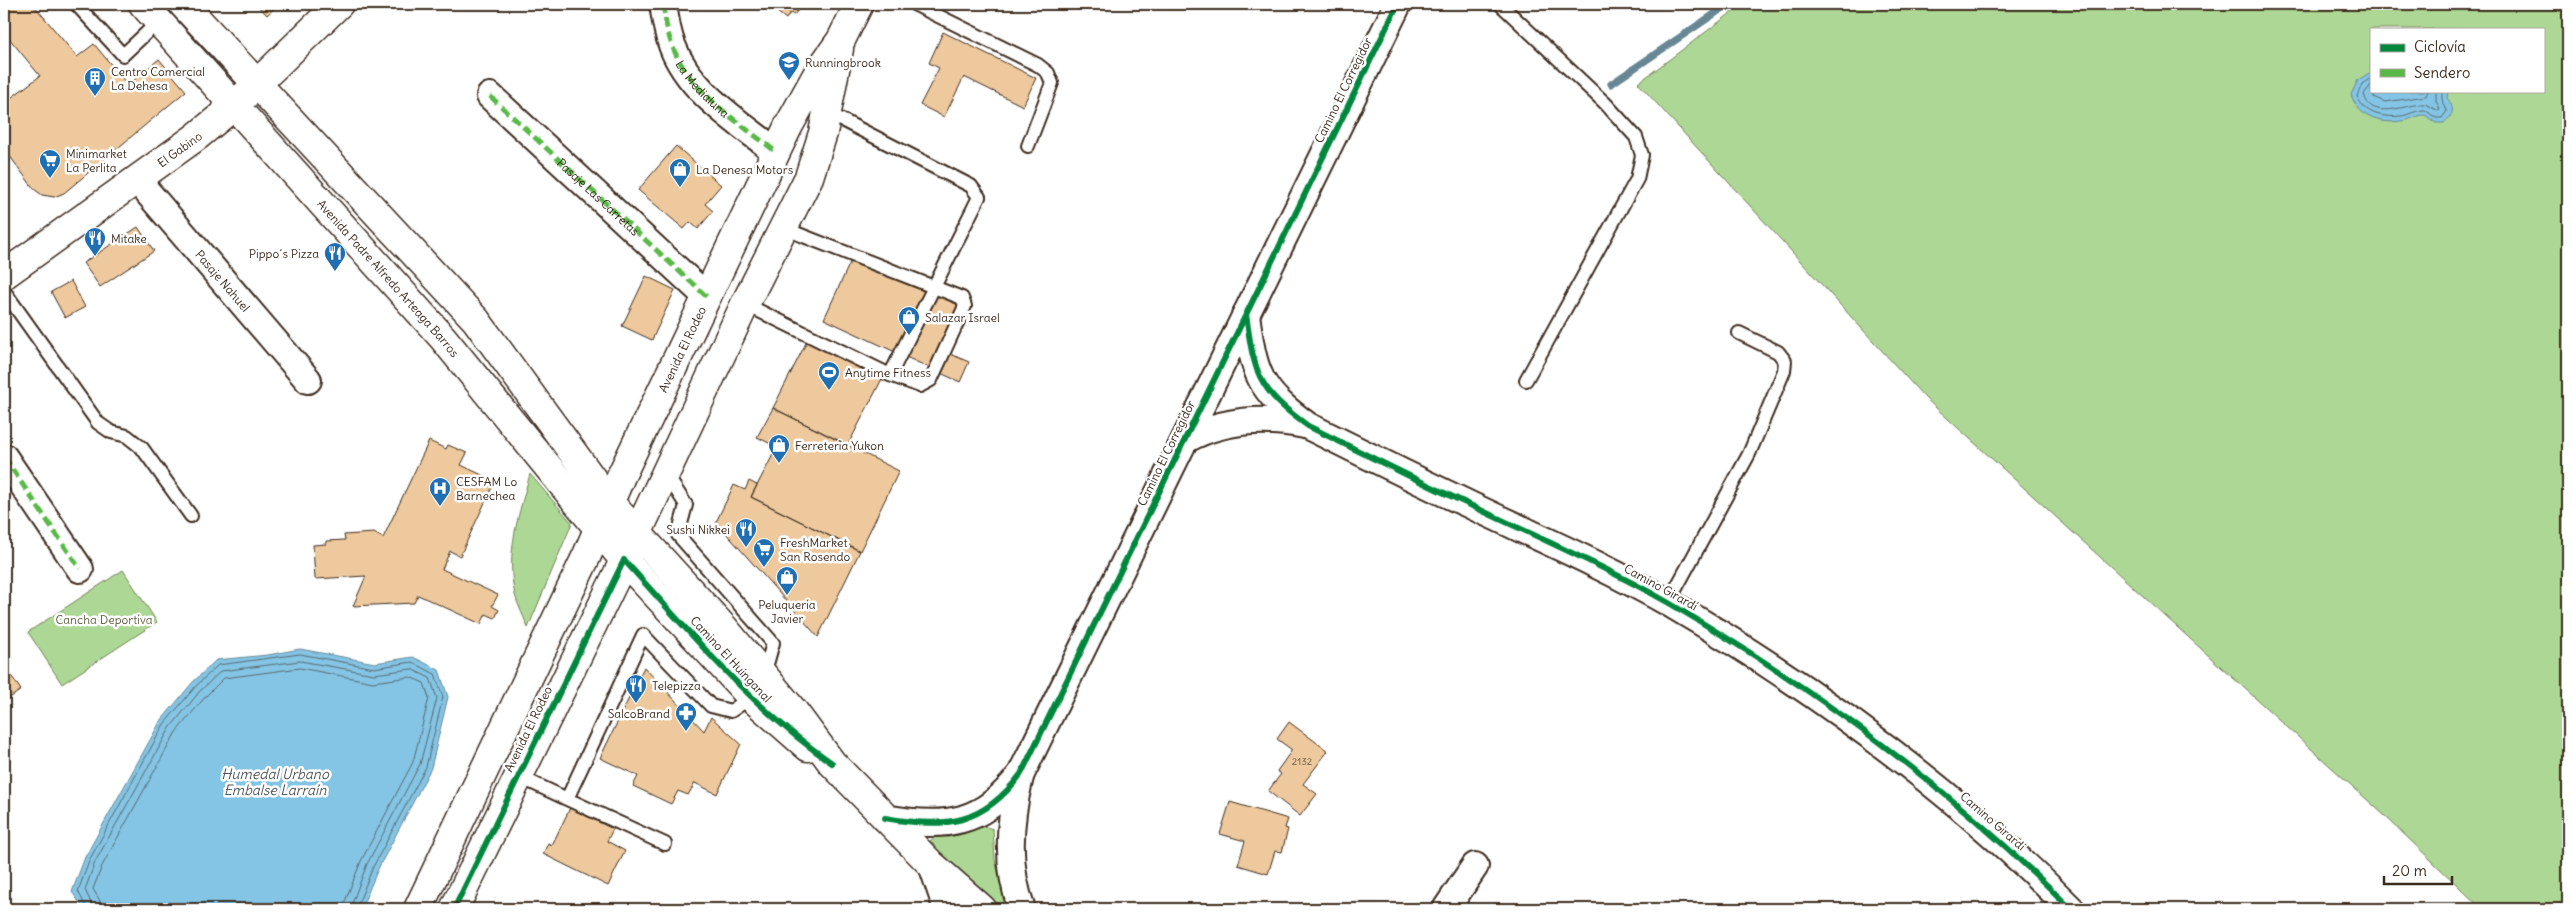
<svg xmlns="http://www.w3.org/2000/svg" width="2572" height="913" font-family="Delius,sans-serif">
  <style>
    .green { fill: #add794; stroke: #748059; fill-rule: evenodd }
    .water { fill: #84c5e5; stroke: #678795 }
    .lines { fill: none; stroke-linecap: round; stroke-linejoin: round }
    .shore { stroke: #58686e; stroke-width: 1 }
    .stream { stroke: #678795; stroke-width: 7 }
    .building { fill: #edc99d; stroke: #3b2a1e }
    .lane-casing { stroke: #3b2a1e; stroke-width: 16 }
    .street-casing { stroke: #3b2a1e; stroke-width: 30 }
    .secondary-casing { stroke: #3b2a1e; stroke-width: 31 }
    .lane { stroke: #fff; stroke-width: 12 }
    .street { stroke: #fff; stroke-width: 26 }
    .secondary { stroke: #fff; stroke-width: 28 }
    .quiet { stroke: #58b947; stroke-width: 5; stroke-dasharray: 10 5; stroke-linecap: butt }
    .cycleway-casing { stroke: #fff; stroke-width: 9 }
    .cycleway { stroke: #00873e; stroke-width: 6 }
    .labels { text-anchor: middle; dominant-baseline: central; stroke-width: 5; stroke-linejoin: round; paint-order: stroke }
    .number-label { font-size: 10px; fill: #68523e }
    .poi-label { font-size: 12px; fill: #3b2a1e; stroke: #fff; text-anchor: start }
    .street-label { font-size: 12px; fill: #3b2a1e; stroke: #fff }
    .park-label { font-size: 12px; fill: #5d5e41; stroke: #fff }
    .water-label { font-size: 14px; font-style: italic; fill: #51585a; stroke: #fff }
  </style>
  <rect width="100%" height="100%" fill="#fff"/>
  <filter id="ink" filterUnits="userSpaceOnUse"><feTurbulence type="fractalNoise" baseFrequency=".02" numOctaves="2"/><feDisplacementMap in="SourceGraphic" scale="10" xChannelSelector="R" yChannelSelector="G"/><feConvolveMatrix kernelMatrix="1 2 1 2 8 2 1 2 1" color-interpolation-filters="sRGB"/></filter>
  <g filter="url(#ink)">
    <path class="green" d="M1743 4H2568V909H2482L2385 816 1925 398 1638 83ZM2371 29H2543V91H2371Z
      M530 474 572 523 528 628C524 617 518 606 515 595 505 553 519 514 530 474Z
      M123 570 157 622 62 684 28 632Z
      M983 826 993 829 995 860 1005 900 1002 904H998L963 878 930 845V841L935 837H949Z"/>
    <path class="water" d="M2371 72V91H2448L2447 98C2455 108 2454 115 2444 123H2436L2425 115C2417 115 2410 120 2402 121 2378 124 2360 118 2351 95L2358 80Z
      M300 649 375 663 413 657 439 670 448 697 431 768 378 869 361 909H84L72 892 85 857 160 722 192 683 216 660 268 655Z"/>
    <g class="lines">
      <path class="shore" d="M2371 78 2362 84 2357 96C2364 114 2383 118 2401 116 2409 115 2416 110 2425 110L2436 118H2442L2447 111 2442 99V91
        M2371 85 2364 94C2370 123 2408 103 2425 104L2439 111 2440 109 2436 101V91
        M2375 91 2373 97 2385 102 2426 96 2428 91
        M87 909 78 891 90 859 164 724 196 686 218 665 300 654 374 668 412 662 435 674 443 697 426 767 373 867 356 909
        M94 909 85 890 95 862 170 728 200 691 221 671 300 661 374 674 411 669 430 678 437 698 420 764 367 864 350 909
        M101 909 100 901 93 889 102 866 176 732 206 696 224 678 300 668 373 682 410 677 424 683 429 698 413 762 361 861 342 909"/>
      <path class="stream" d="M1611 84 1729 4"/>
    </g>
    <path class="building" d="M5 4H33L77 57 94 44 128 85 159 59 186 91 64 193 54 197 42 195 34 189 6 151 4 153V103L40 76 4 32Z
      M256 4H279L267 15Z
      M767 4H803L794 15 790 13 786 19Z
      M943 32 1036 78 1023 106 964 77 944 117 920 105 939 68 929 63Z
      M676 146 721 185 705 204 713 211 698 229 690 222 684 229 638 190Z
      M138 227 154 251 100 287 83 263Z
      M853 256 968 309 948 353 969 362 960 382 824 319Z
      M646 276 675 290 652 340 622 326Z
      M71 281 85 307 65 318 51 292Z
      M809 337 884 375 848 445 773 408Z
      M773 408 899 471 860 551 751 497 777 447 757 437Z
      M429 441 446 449 448 445 467 453 461 465 495 481 460 556 450 551 442 569 498 595 492 606 499 610 495 618 486 614 481 624 418 595 414 603 353 606 366 576 315 579 313 545 326 544V541L345 540 344 535 374 533 383 538Z
      M749 481 757 485 751 497 860 551 818 637 716 522 734 485 745 490Z
      M4 665 21 690 4 702Z
      M644 667 704 731 711 717 741 744 717 794 695 783 688 795 678 791 671 804 633 786 638 776 600 758Z
      M1289 722 1328 751 1303 784 1317 794 1300 816 1268 791 1281 774 1277 771 1292 750 1277 739Z
      M1230 802 1288 819 1285 828 1288 829 1282 852 1275 851 1268 874 1238 865 1245 841 1220 834Z
      M570 808 613 829 607 841 625 851 608 886 543 854 548 843 552 845Z"/>
    <g class="lines">
      <g class="lane-casing">
        <path id="lane" d="M76 4 123 55 159 21
          M914 4 1038 65 1048 73 1052 83 1028 146
          M1500 4 1605 103 1636 137 1642 155 1637 179 1526 380
          M783 228 962 298 965 306 931 380 920 386 890 375
          M4 291 98 423 111 432 127 436 142 448 191 516
          M745 304 890 375 979 197 971 186 828 113
          M666 474 686 505 678 535 773 643 764 675
          M1668 603 1749 454 1784 371 1785 361 1778 352 1739 333
          M518 776 567 799 643 635 711 706 731 711 751 697
          M567 799 665 844"/>
      </g>
      <g class="street-casing">
        <g id="street">
          <path d="M663 4C665 18 667 32 672 45 689 92 739 122 776 152"/>
          <path id="s1" d="M490 96 707 297"/>
          <path id="s2" d="M138 181 308 380"/>
          <path d="M1246 314C1254 374 1258 390 1308 426 1361 452 1414 479 1468 504 1535 536 1604 566 1669 603 1814 688 1953 790 2071 909"/>
          <path d="M1185 440C1223 419 1263 417 1305 425"/>
          <path d="M4 457 80 569"/>
          <path d="M1020 777C1009 820 1006 867 1022 909"/>
          <path d="M885 818C945 829 983 825 1021 774L1398 4"/>
          <path d="M932 865 947 909"/>
          <path d="M1446 909 1475 866"/>
        </g>
      </g>
      <g class="secondary-casing">
        <g id="secondary">
          <path id="s3" d="M143 4 443 338 624 560 751 697 808 747"/>
          <path d="M183 4 476 320 609 502 724 628 795 713 832 763 932 865 982 909"/>
          <path id="s4" d="M4 275 196 137 235 105 339 4"/>
          <path id="s5" d="M418 909 587 555 621 476 788 127 819 71 841 40 859 4"/>
          <path d="M454 909 637 534 745 304 809 177 823 133 839 49"/>
        </g>
      </g>
      <use href="#lane" class="lane"/>
      <use href="#street" class="street"/>
      <use href="#secondary" class="secondary"/>
      <g class="quiet">
        <path id="s6" d="M663 4C665 18 667 32 672 45 689 92 739 122 776 152"/>
        <path d="M490 96 707 297"/>
        <path d="M4 457 80 569"/>
      </g>
      <g class="cycleway-casing">
        <path id="cycleway" d="M1246 314C1254 374 1258 390 1308 426 1361 452 1414 479 1468 504 1535 536 1604 566 1669 603 1814 688 1953 790 2071 909
          M885 818C945 829 983 825 1021 774L1398 4
          M454 909 624 560C689 631 751 708 832 763"/>
      </g>
      <use href="#cycleway" class="cycleway"/>
    </g>
  </g>
  <defs>
    <g id="school-pin" transform="scale(1.125)"><path d="M0 17L-7.5 6A9.5 9.5 0 1 1 7.5 6Z" fill="#1f6fb2" stroke="#fff"/><path d="M0-5L7-2L0 1L-7-2ZM-4 1L0 2.5L4 1V4Q0 6-4 4Z" fill="#fff"/></g>
    <g id="building-pin" transform="scale(1.125)"><path d="M0 17L-7.5 6A9.5 9.5 0 1 1 7.5 6Z" fill="#1f6fb2" stroke="#fff"/><path d="M-4-6H4V6H1V3H-1V6H-4ZM-2.5-4.3h1.7v1.8h-1.7ZM.8-4.3h1.7v1.8H.8ZM-2.5-1h1.7V.8h-1.7ZM.8-1h1.7V.8H.8Z" fill="#fff"/></g>
    <g id="supermarket-pin" transform="scale(1.125)"><path d="M0 17L-7.5 6A9.5 9.5 0 1 1 7.5 6Z" fill="#1f6fb2" stroke="#fff"/><path d="M-6-5.5h2.5l.6 2H6L4.5 2H-2.5L-4.4-4H-6ZM-1.5 3.2a1.3 1.3 0 1 0 .1 0ZM3 3.2a1.3 1.3 0 1 0 .1 0Z" fill="#fff"/></g>
    <g id="shop-pin" transform="scale(1.125)"><path d="M0 17L-7.5 6A9.5 9.5 0 1 1 7.5 6Z" fill="#1f6fb2" stroke="#fff"/><path d="M-5-2.5h2.3a2.7 3.5 0 0 1 5.4 0H5L5.5 6h-11ZM-1.5-2.5h3a1.5 2.3 0 0 0-3 0Z" fill="#fff"/></g>
    <g id="restaurant-pin" transform="scale(1.125)"><path d="M0 17L-7.5 6A9.5 9.5 0 1 1 7.5 6Z" fill="#1f6fb2" stroke="#fff"/><path d="M-5-6h1v4h1v-4h1v4h1v-4h1v5L-1.5 .5V6h-2V.5L-5-1ZM5-6V6H3V1.5H1.5Q1.5-4 5-6Z" fill="#fff"/></g>
    <g id="stadium-pin" transform="scale(1.125)"><path d="M0 17L-7.5 6A9.5 9.5 0 1 1 7.5 6Z" fill="#1f6fb2" stroke="#fff"/><path d="M0-5a6.5 5 0 1 0 0 10a6.5 5 0 1 0 0-10ZM-3.5-1.8h7v3.6h-7Z" fill="#fff"/></g>
    <g id="hospital-pin" transform="scale(1.125)"><path d="M0 17L-7.5 6A9.5 9.5 0 1 1 7.5 6Z" fill="#1f6fb2" stroke="#fff"/><path d="M-5-5h3v3.5h4V-5h3V5h-3V1.5h-4V5h-3Z" fill="#fff"/></g>
    <g id="pharmacy-pin" transform="scale(1.125)"><path d="M0 17L-7.5 6A9.5 9.5 0 1 1 7.5 6Z" fill="#1f6fb2" stroke="#fff"/><path d="M-2-6h4v4h4v4h-4v4h-4v-4h-4v-4h4Z" fill="#fff"/></g>
  </defs>
  <g fill-rule="evenodd">
    <use href="#school-pin" x="789" y="62"/>
    <use href="#building-pin" x="95" y="78"/>
    <use href="#supermarket-pin" x="50" y="160"/>
    <use href="#shop-pin" x="680" y="169"/>
    <use href="#restaurant-pin" x="95" y="238"/>
    <use href="#restaurant-pin" x="335" y="253"/>
    <use href="#shop-pin" x="909" y="317"/>
    <use href="#stadium-pin" x="829" y="372"/>
    <use href="#shop-pin" x="779" y="445"/>
    <use href="#hospital-pin" x="440" y="488"/>
    <use href="#restaurant-pin" x="746" y="529"/>
    <use href="#supermarket-pin" x="764" y="549"/>
    <use href="#shop-pin" x="787" y="577"/>
    <use href="#restaurant-pin" x="636" y="685"/>
    <use href="#pharmacy-pin" x="686" y="713"/>
  </g>
  <g class="labels">
    <g class="number-label">
      <text x="1302" y="761">2132</text>
    </g>
    <g class="poi-label">
      <text x="805" y="62">Runningbrook</text>
      <text x="111" y="71">Centro Comercial<tspan x="111" dy="14">La Dehesa</tspan></text>
      <text x="66" y="153">Minimarket<tspan x="66" dy="14">La Perlita</tspan></text>
      <text x="696" y="169">La Denesa Motors</text>
      <text x="111" y="238">Mitake</text>
      <text x="319" y="253" text-anchor="end">Pippo´s Pizza</text>
      <text x="925" y="317">Salazar Israel</text>
      <text x="845" y="372">Anytime Fitness</text>
      <text x="795" y="445">Ferreteria Yukon</text>
      <text x="456" y="481">CESFAM Lo<tspan x="456" dy="14">Barnechea</tspan></text>
      <text x="730" y="529" text-anchor="end">Sushi Nikkei</text>
      <text x="780" y="542">FreshMarket<tspan x="780" dy="14">San Rosendo</tspan></text>
      <text x="787" y="604" text-anchor="middle">Peluqueria<tspan x="787" dy="14">Javier</tspan></text>
      <text x="652" y="685">Telepizza</text>
      <text x="670" y="713" text-anchor="end">SalcoBrand</text>
    </g>
    <g class="street-label">
      <text stroke="none"><textPath href="#s6" startOffset="96">La Medialuna</textPath></text>
      <text transform="translate(1343 90) rotate(-64)">Camino El Corregidor</text>
      <text stroke="none"><textPath href="#s4" startOffset="216">El Gabino</textPath></text>
      <text stroke="none"><textPath href="#s1" startOffset="148">Pasaje Las Carretas</textPath></text>
      <text stroke="none"><textPath href="#s3" startOffset="368">Avenida Padre Alfredo Arteaga Barros</textPath></text>
      <text stroke="none"><textPath href="#s2" startOffset="131">Pasaje Nahuel</textPath></text>
      <text stroke="none"><textPath href="#s5" startOffset="619">Avenida El Rodeo</textPath></text>
      <text transform="translate(1166 453) rotate(-64)">Camino El Corregidor</text>
      <text transform="translate(1661 587) rotate(29)">Camino Girardi</text>
      <text transform="translate(731 659) rotate(47)">Camino El Huinganal</text>
      <text transform="translate(528 729) rotate(-64)">Avenida El Rodeo</text>
      <text transform="translate(1993 821) rotate(41)">Camino Girardi</text>
    </g>
    <g class="park-label">
      <text x="104" y="619">Cancha Deportiva</text>
    </g>
    <g class="water-label">
      <text x="275" y="774">Humedal Urbano<tspan x="275" dy="16">Embalse Larraín</tspan></text>
    </g>
  </g>
  <rect width="2572" height="913" fill="none" stroke="#fff" stroke-width="20"/>
  <rect x="10" y="10" width="2552" height="893" fill="none" stroke="#3b2a1e" stroke-width="2" filter="url(#ink)"/>
  <rect x="2370" y="28" width="175" height="65" fill="#ffffff" stroke="#b1aaa5"/>
  <rect x="2380" y="44" width="25" height="8" fill="#00873e" stroke="#b1aaa5"/>
  <text x="2414" y="52" font-size="15" fill="#3b2a1e">Ciclovía</text>
  <rect x="2380" y="69" width="25" height="8" fill="#58b947" stroke="#b1aaa5"/>
  <text x="2414" y="78" font-size="15" fill="#3b2a1e">Sendero</text>
  <path d="M2384 876v8h68v-8" fill="none" stroke="#3b2a1e" stroke-width="2.5"/>
  <text x="2392" y="876" font-size="15" fill="#3b2a1e" stroke="#ffffff" stroke-width="4" paint-order="stroke">20 m</text>
</svg>
